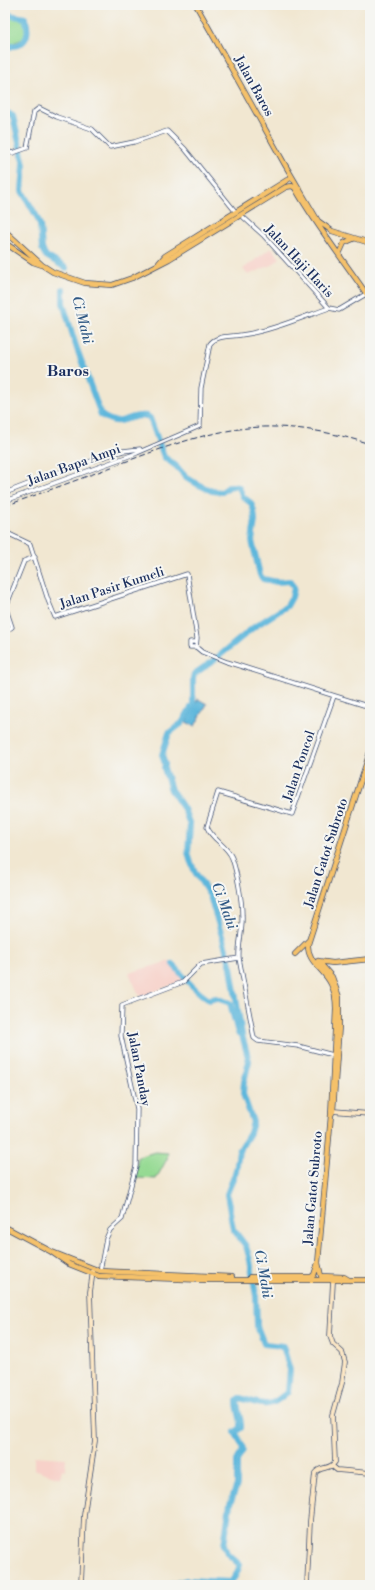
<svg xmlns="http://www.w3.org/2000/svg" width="375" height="1590" font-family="'Libre Bodoni',serif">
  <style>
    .built { fill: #f7d1c9 }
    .green { fill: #95da93; stroke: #588478 }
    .water { fill: #5fb7dc; stroke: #3d739d }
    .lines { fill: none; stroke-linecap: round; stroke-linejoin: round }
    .stream { stroke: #5fb7dc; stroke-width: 1 }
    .river { stroke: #5fb7dc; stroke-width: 6 }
    .tertiary-casing { stroke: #3b4b6f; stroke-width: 5 }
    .secondary-casing { stroke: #3b4b6f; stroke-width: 5.5 }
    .primary-casing { stroke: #3b4b6f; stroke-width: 6 }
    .trunk-casing { stroke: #3b4b6f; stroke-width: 6 }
    .tertiary { stroke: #fff; stroke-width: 3.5 }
    .secondary { stroke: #fbe6c4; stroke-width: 4 }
    .primary { stroke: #f5c16b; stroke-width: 4.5 }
    .trunk { stroke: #f5c16b; stroke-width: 4.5 }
    .rail { stroke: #1b2f5e; stroke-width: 1; stroke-dasharray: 6 3; stroke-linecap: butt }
    .labels { text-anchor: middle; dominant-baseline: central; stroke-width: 4; stroke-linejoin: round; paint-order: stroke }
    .street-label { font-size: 13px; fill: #1b2f5e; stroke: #f6f6f2 }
    .water-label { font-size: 14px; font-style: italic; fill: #2f5884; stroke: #f6f6f2 }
    .quarter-label { font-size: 15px; font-weight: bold; fill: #1b2f5e; stroke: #f6f6f2 }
  </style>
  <rect width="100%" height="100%" fill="#f6f6f2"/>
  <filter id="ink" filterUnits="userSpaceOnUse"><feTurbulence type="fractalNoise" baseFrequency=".025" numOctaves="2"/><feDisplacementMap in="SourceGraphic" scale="8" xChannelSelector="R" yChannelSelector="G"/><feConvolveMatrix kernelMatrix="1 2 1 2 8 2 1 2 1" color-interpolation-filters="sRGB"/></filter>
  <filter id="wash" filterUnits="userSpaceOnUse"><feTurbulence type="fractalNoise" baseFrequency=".012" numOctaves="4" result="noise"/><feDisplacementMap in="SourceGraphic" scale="16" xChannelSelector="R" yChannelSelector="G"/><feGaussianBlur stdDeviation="0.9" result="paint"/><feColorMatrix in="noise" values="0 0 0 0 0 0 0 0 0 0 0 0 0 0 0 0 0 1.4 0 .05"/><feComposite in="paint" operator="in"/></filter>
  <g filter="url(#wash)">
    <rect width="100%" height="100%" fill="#f1e7d1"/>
    <path class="built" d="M271 248 280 258 272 265 248 275 243 269Z
      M170 961 184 980 140 997 129 973Z
      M366 1158H370V1177H366Z
      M34 1456 66 1458 65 1470 62 1469 60 1478 34 1469Z"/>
    <path class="green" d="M5 13 15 18 24 19C34 43 18 38 5 47Z
      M155 1152 168 1153 167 1159 156 1179 135 1178 138 1157Z"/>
    <path class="water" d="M198 699 207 704 195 726 186 722Z"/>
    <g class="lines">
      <path class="stream" d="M224 1582V1585"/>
      <path class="river" d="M5 11 10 15 25 18C28 26 30 39 20 44 16 47 10 45 5 49
        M5 114 8 113 13 116 24 165 22 191 37 217 40 225 42 249 46 256 66 268
        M63 289V303L76 346 101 415C123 430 127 413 147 416L150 418 164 457 176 466 186 477 197 484 212 491 222 492 230 486 239 487 243 497 251 503 254 511 255 520 252 541 260 575 263 579 277 582 290 581 294 588 292 597 287 606 254 627 213 661 194 674 193 678V704L182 723 169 733 162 755 165 764 164 768 171 790 184 809 190 825 188 852 190 860 195 872 210 896 225 946 231 967 242 1035 249 1061 244 1082 243 1094 253 1122 250 1133 239 1151 236 1171 227 1194 233 1229 246 1246 250 1260 256 1296 257 1326 264 1344 283 1346 290 1370 288 1392C283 1395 278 1401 272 1403 263 1407 249 1400 240 1398L237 1401C237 1410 242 1420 241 1428L235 1432 242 1445 243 1450 237 1461V1485L230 1504 224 1545 227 1553 240 1565 236 1575 231 1582 186 1580 170 1585
        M173 964C184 977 194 990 209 1000L216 998 230 1003 238 1033"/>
    </g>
  </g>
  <g filter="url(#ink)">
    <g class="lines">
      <g class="tertiary-casing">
        <path id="tertiary" d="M5 151 13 153 27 148 34 112 39 108 57 117 92 129 110 147 134 142 167 131 185 149 235 211
          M241 215 264 236 329 308 339 310 366 294
          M5 493 54 474 100 458 123 451 140 449
          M5 501 137 453 200 426 201 388 210 344C216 335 231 337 241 335 268 332 303 317 329 308
          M5 532 30 544 48 600 55 617 187 574 197 638 196 647H190V642H196
          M5 632 12 627 6 609 7 604 24 561 35 557
          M196 647 202 652 227 662 370 707
          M333 1055 298 1046 258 1041 254 1038 239 958C238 944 243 930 242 915 242 899 237 873 232 858 227 845 212 840 207 827L218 792 292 814 334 696
          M100 1271 106 1239 110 1230 122 1219 136 1166 137 1109 121 1036 122 1005 183 982 201 964 239 958"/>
      </g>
      <g class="secondary-casing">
        <path id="secondary" d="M333 1111 370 1114
          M332 1466 337 1470 370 1473
          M81 1585 84 1515 95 1441 90 1292 93 1271
          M307 1585 310 1521 315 1473C320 1466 330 1470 335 1462L333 1415 342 1383 345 1362 342 1352 333 1344 330 1336 333 1281"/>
      </g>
      <g class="primary-casing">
        <path id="primary" d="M196 5 284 163 318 221 332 231 370 243
          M5 231 42 265 53 272 85 283 112 285 132 278 169 259 286 187 292 186 295 188C317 227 345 262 370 299
          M5 243 33 262 42 265
          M339 254 344 243 353 239
          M159 263 165 256 292 177
          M295 954 308 941
          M318 961 332 977 339 997V1026L333 1111 331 1115
          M318 961 333 963 370 959
          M318 1263 331 1115 336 1009C336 1000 335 992 331 984 324 969 307 962 308 944L370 752"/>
      </g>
      <g class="trunk-casing">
        <path id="trunk" d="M5 1227 50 1251 69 1264 99 1276 206 1280H370
          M52 1252 100 1271 232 1277
          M318 1263 321 1276 344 1277 349 1280
          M250 1277H311L314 1275 318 1263"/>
      </g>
      <use href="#tertiary" class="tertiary"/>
      <use href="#secondary" class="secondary"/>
      <use href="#primary" class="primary"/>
      <use href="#trunk" class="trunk"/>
      <path class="rail" d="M5 506C44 492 83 478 122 463 168 446 213 429 262 427 299 426 335 433 370 444"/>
    </g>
  </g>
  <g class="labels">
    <g class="street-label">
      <text transform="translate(254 86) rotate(61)">Jalan Baros</text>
      <text transform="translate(299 261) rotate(47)">Jalan Haji Haris</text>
      <text transform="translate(74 465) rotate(-20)">Jalan Bapa Ampi</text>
      <text transform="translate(112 588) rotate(-18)">Jalan Pasir Kumeli</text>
      <text transform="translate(299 766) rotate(-71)">Jalan Poncol</text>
      <text transform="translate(326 853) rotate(-72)">Jalan Gatot Subroto</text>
      <text transform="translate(139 1069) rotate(79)">Jalan Panday</text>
      <text transform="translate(313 1188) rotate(-85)">Jalan Gatot Subroto</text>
    </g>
    <g class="water-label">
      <text transform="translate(82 320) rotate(76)">Ci Mahi</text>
      <text transform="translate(224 906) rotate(70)">Ci Mahi</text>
      <text transform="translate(263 1274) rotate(80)">Ci Mahi</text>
    </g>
    <g class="quarter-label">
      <text x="68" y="371">Baros</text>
    </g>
  </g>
  <rect width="375" height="1590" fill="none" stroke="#f6f6f2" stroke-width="20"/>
</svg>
